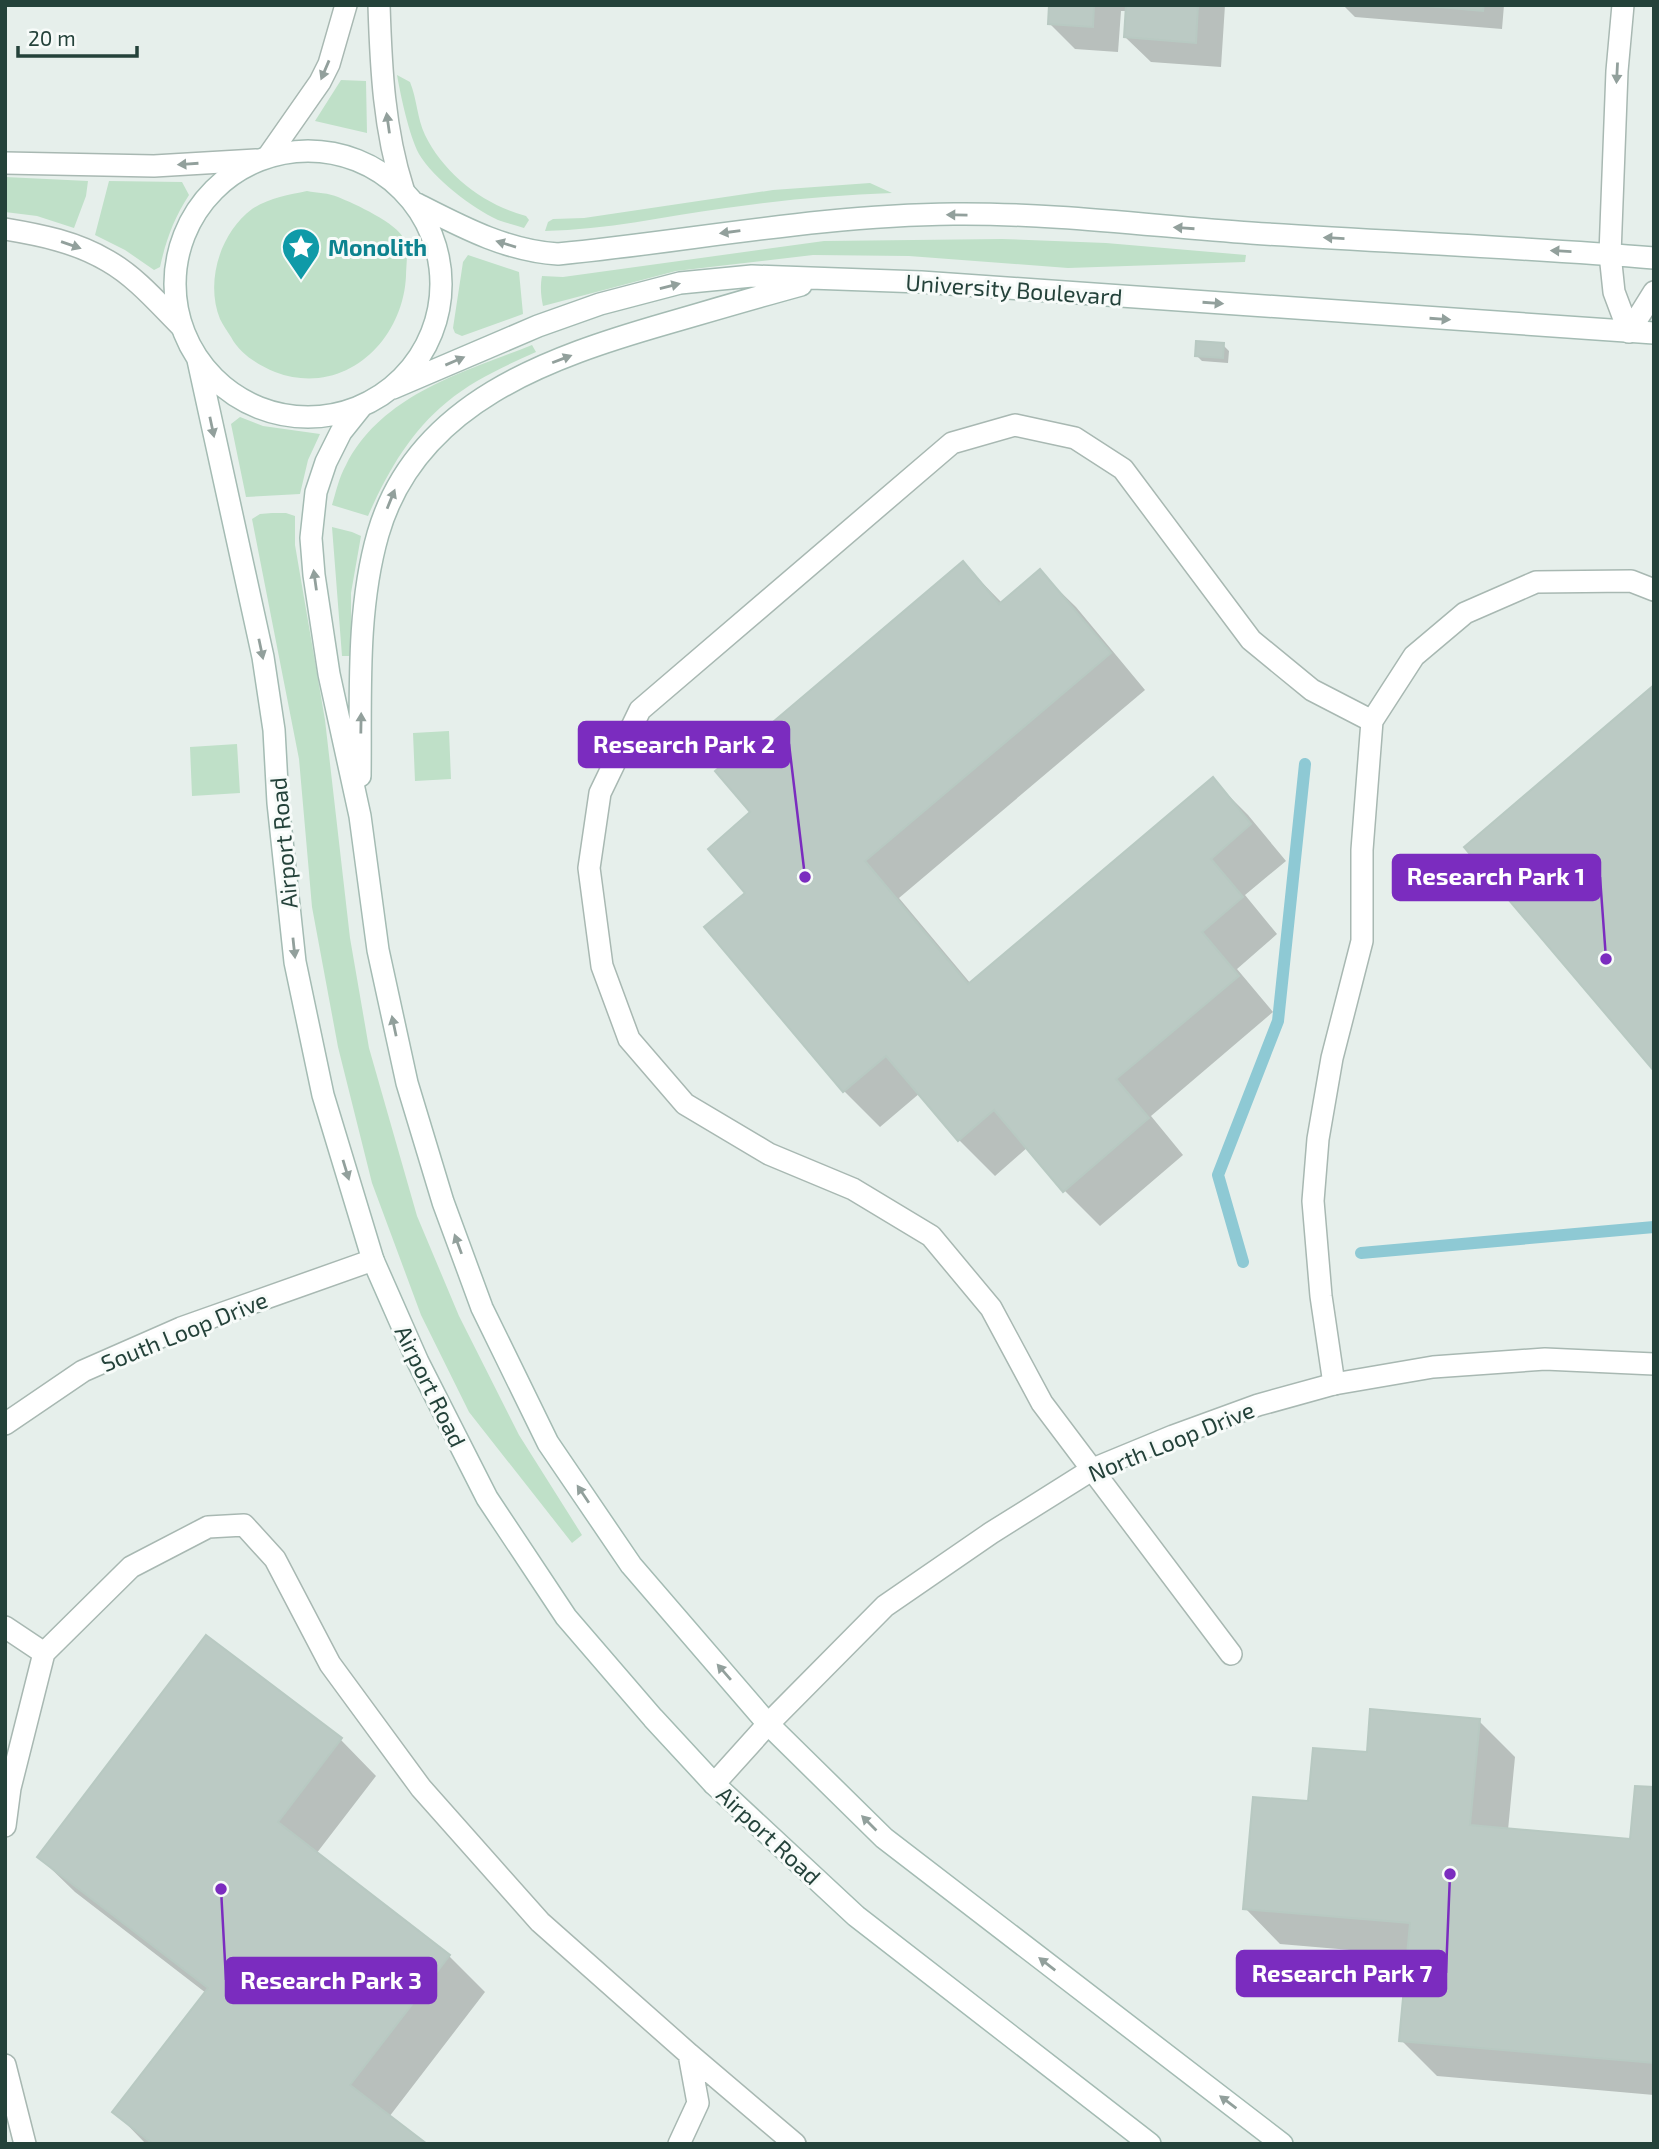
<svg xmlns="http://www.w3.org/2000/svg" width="1659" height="2149" font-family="'Exo 2',sans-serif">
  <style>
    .green { fill: #bfe0c8 }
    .shadow { fill: #0003 }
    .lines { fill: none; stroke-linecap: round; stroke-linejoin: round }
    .stream { stroke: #8ec9d4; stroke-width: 12 }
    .building { fill: #bbcac4; stroke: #b8c9c2; stroke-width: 2 }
    .service-casing { stroke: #a8b8b2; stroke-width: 24 }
    .minor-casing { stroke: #a8b8b2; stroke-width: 24 }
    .tertiary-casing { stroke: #a8b8b2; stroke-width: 24 }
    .secondary-casing { stroke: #a4bbb3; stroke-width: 24 }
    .service { stroke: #fff; stroke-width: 21 }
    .minor { stroke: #fff; stroke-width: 21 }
    .tertiary { stroke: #fff; stroke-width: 21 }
    .secondary { stroke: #fff; stroke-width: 21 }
    .oneway { fill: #92a09c }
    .labels { text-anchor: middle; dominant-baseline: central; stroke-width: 6; stroke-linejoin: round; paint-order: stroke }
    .culture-label { font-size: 23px; font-weight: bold; fill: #0d838f; stroke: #f7fbf9; text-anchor: start }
    .street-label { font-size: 23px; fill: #24423a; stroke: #f7fbf9 }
    .leader { fill: none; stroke: #7b2cbf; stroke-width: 2.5 }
    .callout-dot { fill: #7b2cbf; stroke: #f7fbf9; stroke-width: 2.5 }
    .callout { fill: #7b2cbf; stroke: #7b2cbf; stroke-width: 2.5 }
    .callout-label { font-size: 24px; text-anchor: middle; font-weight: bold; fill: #fff }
  </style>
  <rect width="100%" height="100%" fill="#e6efeb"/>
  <path class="green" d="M397 75 410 82C417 99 417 118 425 135 444 174 484 205 526 216L529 220 524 228C515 225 506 223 498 220 472 208 433 178 419 154 409 135 401 97 397 75Z
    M341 80 366 81 367 133 315 121Z
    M5 177 88 181 86 196 74 228 37 216 5 212Z
    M109 181 182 182 189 195C174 218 166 240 160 267L154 270 125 250 95 235Z
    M870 183 892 193C837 195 781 200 726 208 666 216 606 230 545 231L548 222 553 219 584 218 773 190Z
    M307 191C317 193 329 193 338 197 355 204 397 223 404 239 409 249 406 265 406 276 403 342 343 398 275 372 258 365 240 354 231 337 227 331 223 325 220 319 205 282 220 233 252 209 269 198 288 195 307 191Z
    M1002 239 1106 243 1246 255 1245 262 1068 268 909 256 813 255 676 271 543 306C541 296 540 287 542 276L563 277 824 241Z
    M468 255 519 272 523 314 462 336 455 333 453 328 463 262Z
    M532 345 536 352C505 366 473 380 447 402 410 432 387 473 368 516L332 505C336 492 339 477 346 465 382 394 464 372 532 345Z
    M240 417 263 426 320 434 308 460 300 494 246 497 231 424Z
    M272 513H286L295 516V545L325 720 350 938 369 1048 417 1216 459 1316 519 1435 582 1535 572 1543 469 1412 421 1315 372 1183 338 1047 312 907 299 759 252 519 260 514Z
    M332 527 352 532 361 536 351 593V656H342Z
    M449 731 451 779 415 781 413 733Z
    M237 744 240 793 192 796 190 747Z"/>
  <path class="shadow" d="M1051 5H1225L1221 67 1151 62 1125 37 1127 11H1121L1118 52 1075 49 1049 23Z
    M1343 5H1504L1502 29 1355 17Z
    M1223 345 1229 351 1228 363 1202 361 1196 355Z
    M963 563 1002 603 1040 572 1076 607 1145 690 899 898 971 984 1212 779 1248 815 1286 861 1245 895 1277 934 1237 969 1273 1012 1151 1116 1183 1155 1100 1226 1064 1190 1028 1147 995 1176 959 1140 920 1093 880 1127 844 1091 747 893 752 813Z
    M1479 1721 1515 1757 1508 1830 1632 1841 1654 1789V2095L1437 2076 1401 2040 1409 1955 1280 1944 1245 1908 1310 1803 1368 1754Z
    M341 1740 376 1776 316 1854 449 1956 485 1992 389 2117 424 2144H146L115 2112 206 1993 75 1892 39 1857Z"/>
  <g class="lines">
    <path class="stream" d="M1361 1253 1654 1227
      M1243 1262 1218 1175 1278 1021 1305 764"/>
  </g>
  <path class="building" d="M1049 5H1094L1093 27 1048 24Z
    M1126 5H1198L1196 43 1124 37Z
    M1416 5H1484L1483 11Z
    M1196 341 1224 343 1223 358 1195 356Z
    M963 561 999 604 1040 569 1111 653 865 861 968 984 1213 777 1251 824 1211 859 1243 897 1202 932 1239 976 1116 1079 1149 1118 1063 1192 994 1110 958 1141 886 1056 843 1092 704 927 745 893 708 849 750 812 715 771Z
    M1654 685V1071L1464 847Z
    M206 1635 342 1738 278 1822 450 1955 350 2085 427 2144H153L112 2112 208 1988 37 1857Z
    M1370 1709 1480 1719 1470 1825 1630 1839 1635 1786 1654 1787V2063L1399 2041 1410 1923 1243 1909 1253 1797 1308 1801 1313 1748 1367 1752Z"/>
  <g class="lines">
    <g class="service-casing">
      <path id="service" d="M1623 5 1617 71 1610 254 1614 292 1629 332
        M1629 332 1654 292
        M1334 1384 1321 1296 1313 1201 1318 1139 1332 1058 1362 941V850L1372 721 1414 656 1465 613 1536 582 1631 581 1654 590
        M5 1627 44 1653
        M1231 1654 1042 1403 991 1308 931 1236 853 1189 769 1154 685 1104 629 1039 602 966 589 868 600 793 640 710 952 443 1015 425 1075 438 1123 469 1251 640 1312 690 1372 721
        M5 1826 10 1788 44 1653 131 1567 208 1527 244 1525 275 1559 330 1664 421 1788 540 1922 689 2054 698 2103 679 2144
        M689 2054 795 2144
        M5 2065 25 2144"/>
    </g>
    <g class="minor-casing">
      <path id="minor" d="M5 1424 83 1371 181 1328 373 1260
        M714 1784 768 1724 885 1606 991 1533 1093 1469 1173 1436 1258 1405 1334 1384 1433 1367 1545 1359 1654 1364"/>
    </g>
    <g class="tertiary-casing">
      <path id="tertiary" d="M379 5C381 68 384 130 403 189
        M269 155 320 82 329 64 346 5
        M5 163 154 166 256 160
        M5 229C41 235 76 242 108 261 136 277 158 303 181 326"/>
    </g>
    <g class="secondary-casing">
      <path id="secondary" d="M175 284a133 133 0 1 1 266 0a133 133 0 1 1-266 0Z
        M417 204C462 227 507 251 558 254 690 241 821 215 954 214 1053 213 1152 226 1251 233 1385 242 1520 247 1654 258
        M198 360 263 657 274 730 278 803 295 962 323 1095 373 1260 418 1362 487 1498 566 1617 653 1718 714 1784 856 1916 1150 2144
        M393 388 538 326 600 304 680 283 752 276 921 282 1654 333
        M361 407 341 432 326 462 316 492 311 538 314 575 329 674 360 816 378 950 407 1083 443 1202 482 1308 548 1443 631 1565 768 1724 884 1838 1282 2144
        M360 776C361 696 356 611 378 534 416 402 550 357 668 323 713 310 757 297 801 285"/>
    </g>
    <use href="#service" class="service"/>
    <use href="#minor" class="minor"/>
    <use href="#tertiary" class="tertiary"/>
    <use href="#secondary" class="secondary"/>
  </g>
  <defs><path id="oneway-solid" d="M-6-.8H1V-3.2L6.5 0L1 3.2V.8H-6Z" transform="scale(1.75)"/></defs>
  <g class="oneway">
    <use href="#oneway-solid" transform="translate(325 70) rotate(113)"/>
    <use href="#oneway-solid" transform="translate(1617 73) rotate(93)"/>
    <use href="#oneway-solid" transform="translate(388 123) rotate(-98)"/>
    <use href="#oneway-solid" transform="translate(188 164) rotate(176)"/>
    <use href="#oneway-solid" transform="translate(957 215) rotate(-179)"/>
    <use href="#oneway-solid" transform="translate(1184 228) rotate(-176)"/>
    <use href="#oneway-solid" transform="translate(730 232) rotate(172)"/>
    <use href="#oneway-solid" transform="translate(1334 238) rotate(-177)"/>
    <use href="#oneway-solid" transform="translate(506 244) rotate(-163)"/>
    <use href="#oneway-solid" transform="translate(71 245) rotate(19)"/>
    <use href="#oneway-solid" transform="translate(1561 251) rotate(-177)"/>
    <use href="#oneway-solid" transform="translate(670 286) rotate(-14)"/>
    <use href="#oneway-solid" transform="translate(1213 303) rotate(4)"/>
    <use href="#oneway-solid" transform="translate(1440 319) rotate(4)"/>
    <use href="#oneway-solid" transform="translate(562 359) rotate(-21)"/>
    <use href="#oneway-solid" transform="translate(455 361) rotate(-23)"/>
    <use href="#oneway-solid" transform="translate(212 427) rotate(78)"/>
    <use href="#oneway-solid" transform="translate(391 499) rotate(-68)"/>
    <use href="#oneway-solid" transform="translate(315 580) rotate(-98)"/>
    <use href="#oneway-solid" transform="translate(261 649) rotate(78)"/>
    <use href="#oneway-solid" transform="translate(361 723) rotate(-89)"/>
    <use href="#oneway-solid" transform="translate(294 948) rotate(84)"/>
    <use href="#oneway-solid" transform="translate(394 1026) rotate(-102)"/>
    <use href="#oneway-solid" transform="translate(346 1170) rotate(73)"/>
    <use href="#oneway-solid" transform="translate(458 1244) rotate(-110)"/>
    <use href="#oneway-solid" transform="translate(583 1494) rotate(-124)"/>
    <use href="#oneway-solid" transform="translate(724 1672) rotate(-131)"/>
    <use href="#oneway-solid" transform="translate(869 1823) rotate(-135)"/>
    <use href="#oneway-solid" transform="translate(1047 1964) rotate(-142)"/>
    <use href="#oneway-solid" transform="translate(1228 2102) rotate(-143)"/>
  </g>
  <defs>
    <g id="sight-pin" transform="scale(2.0125)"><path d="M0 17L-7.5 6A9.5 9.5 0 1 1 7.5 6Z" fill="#0f9aa8" stroke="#f7fbf9"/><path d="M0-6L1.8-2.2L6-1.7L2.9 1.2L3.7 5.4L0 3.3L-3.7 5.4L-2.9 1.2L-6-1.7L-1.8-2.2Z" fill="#fff"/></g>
  </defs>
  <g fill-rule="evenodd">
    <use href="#sight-pin" x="301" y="247"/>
  </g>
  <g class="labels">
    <g class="culture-label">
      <text x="328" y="247">Monolith</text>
    </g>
    <g class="street-label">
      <text transform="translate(1014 289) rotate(4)">University Boulevard</text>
      <text transform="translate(283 843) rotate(-95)">Airport Road</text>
      <text transform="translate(184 1331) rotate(-22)">South Loop Drive</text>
      <text transform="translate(431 1386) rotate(64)">Airport Road</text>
      <text transform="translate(1171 1441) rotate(-22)">North Loop Drive</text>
      <text transform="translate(769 1835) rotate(43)">Airport Road</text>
    </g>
  </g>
  <path class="leader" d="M805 877L789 744M1606 959L1600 877M1450 1874L1446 1973M221 1889L226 1980"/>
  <g class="callout-dot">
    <circle cx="805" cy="877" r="7"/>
    <circle cx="1606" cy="959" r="7"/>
    <circle cx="1450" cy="1874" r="7"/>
    <circle cx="221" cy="1889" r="7"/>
  </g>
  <g class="callout">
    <rect x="579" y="722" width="210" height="45" rx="7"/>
    <rect x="1393" y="855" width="207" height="45" rx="7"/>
    <rect x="1237" y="1951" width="209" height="45" rx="7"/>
    <rect x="226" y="1958" width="210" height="45" rx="7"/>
  </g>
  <g class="callout-label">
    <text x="684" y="753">Research Park 2</text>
    <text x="1496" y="885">Research Park 1</text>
    <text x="1342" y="1982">Research Park 7</text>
    <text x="331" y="1989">Research Park 3</text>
  </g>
  <rect width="1659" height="2149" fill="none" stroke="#24423a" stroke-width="14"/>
  <path d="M18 46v10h119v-10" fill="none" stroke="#24423a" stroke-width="3.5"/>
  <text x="28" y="46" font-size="21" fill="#24423a" stroke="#f7fbf9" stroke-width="5" paint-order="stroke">20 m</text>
</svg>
